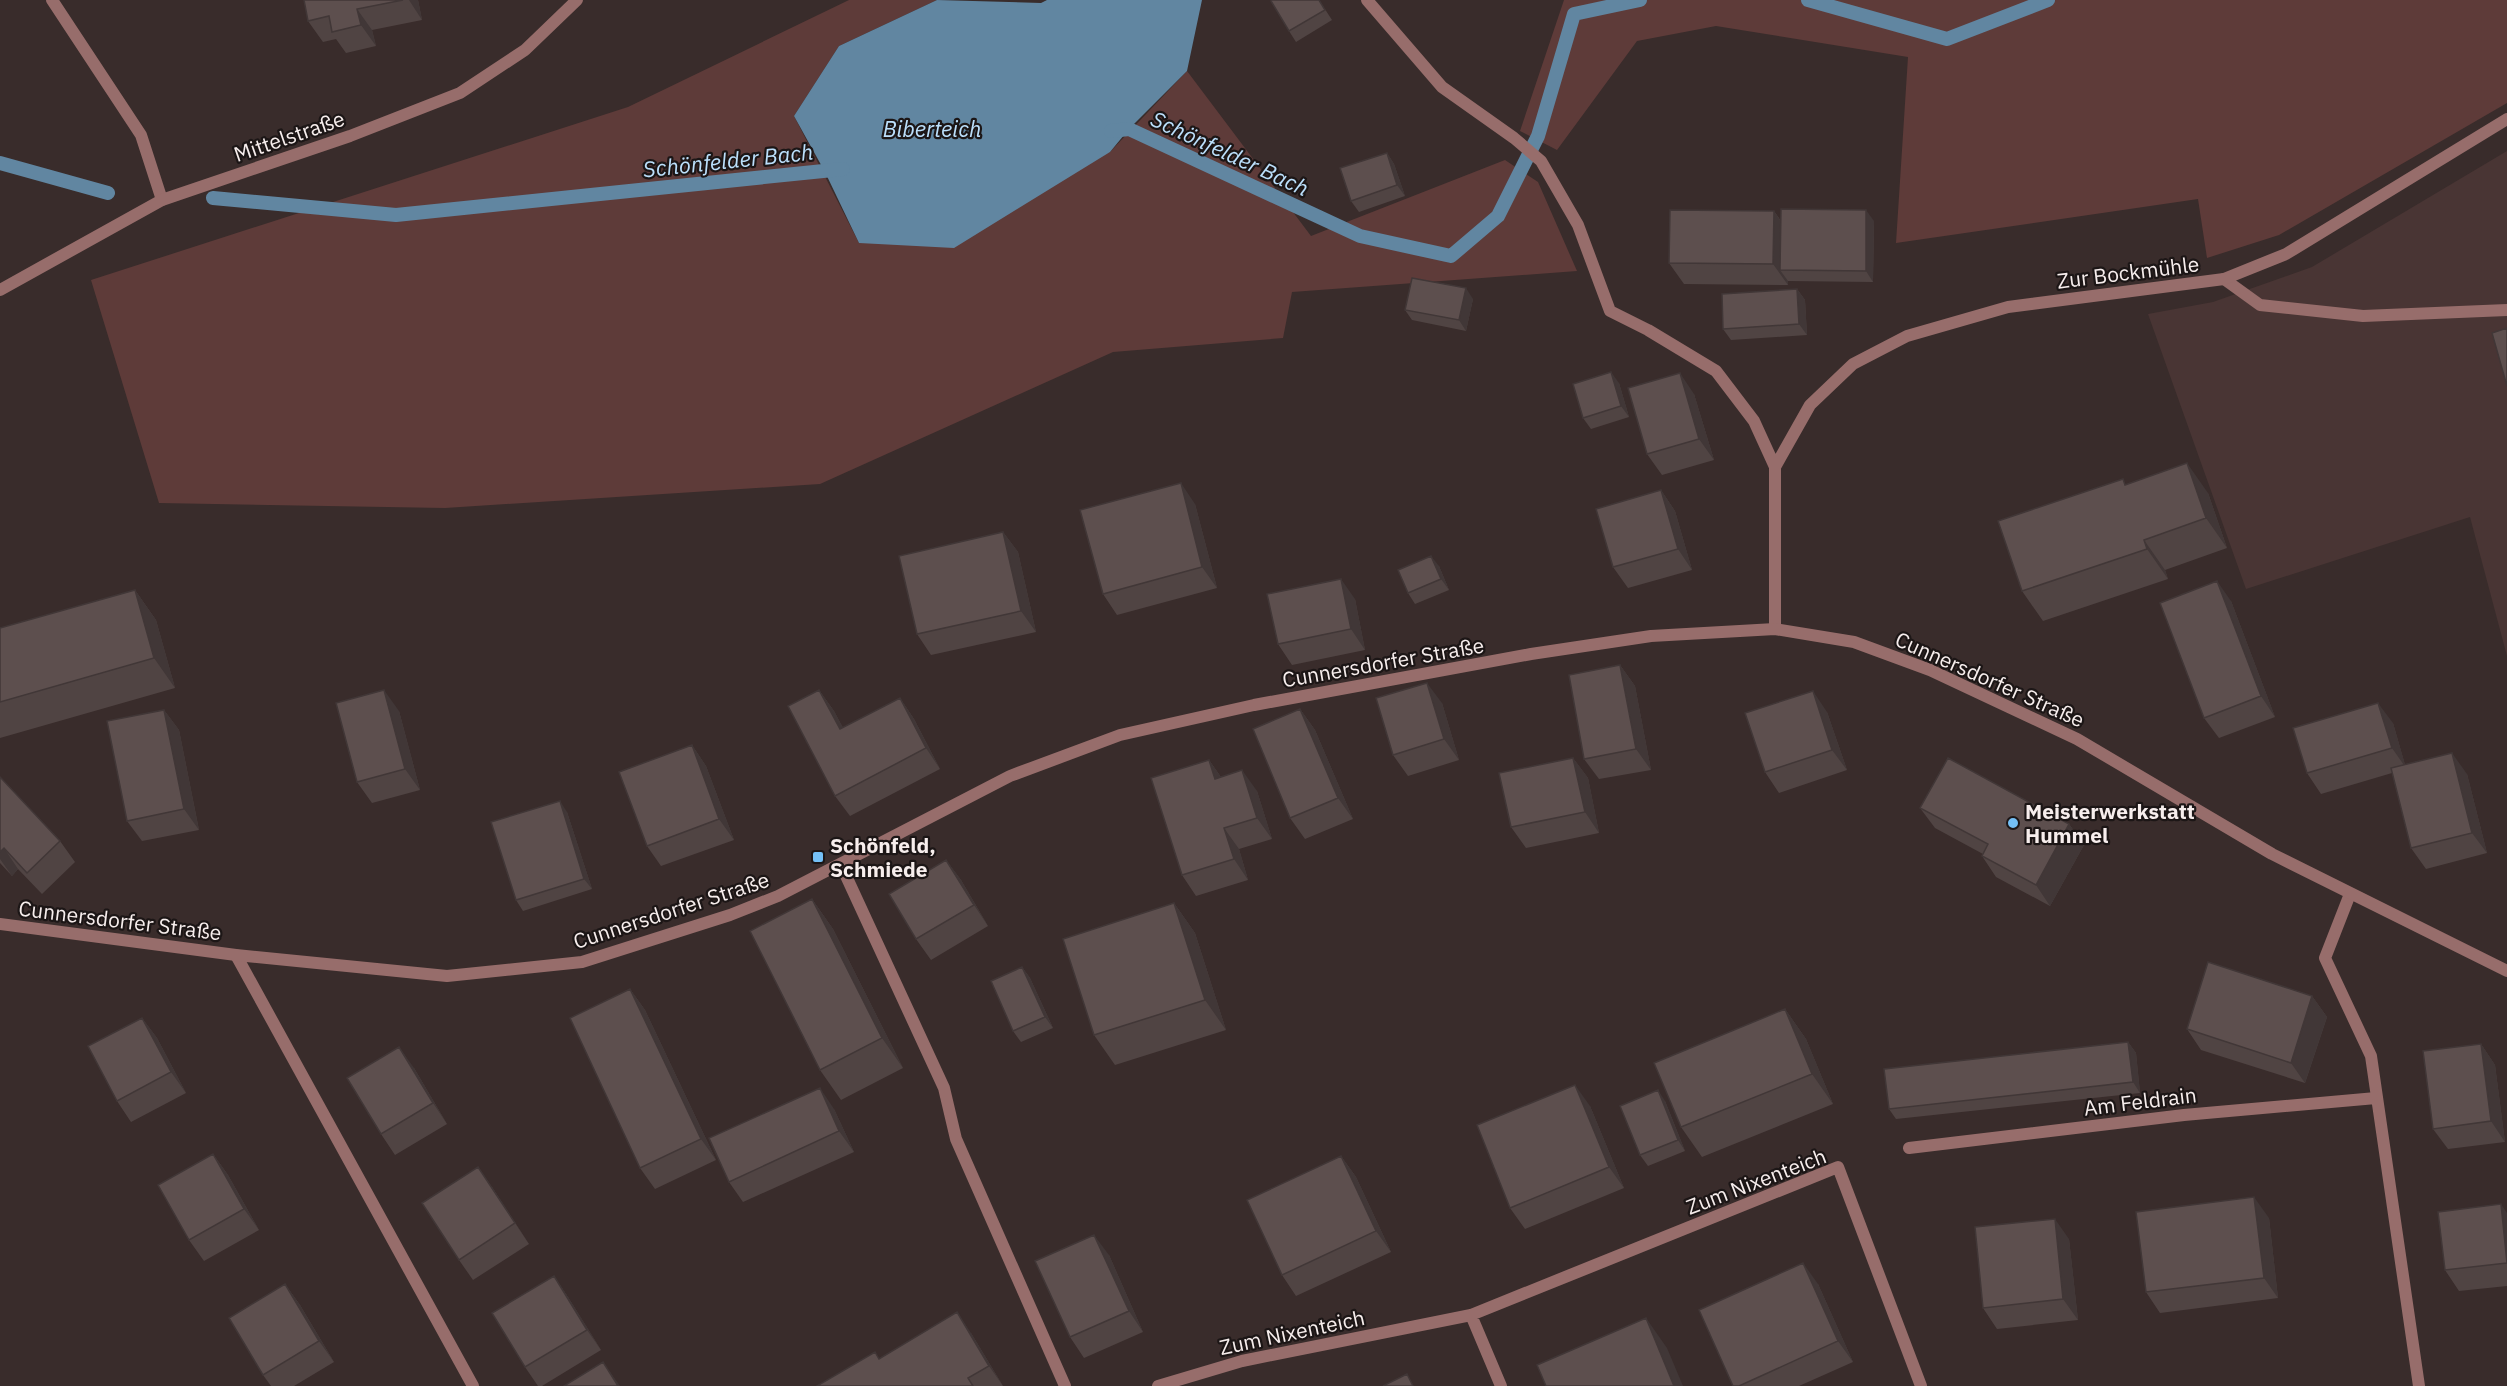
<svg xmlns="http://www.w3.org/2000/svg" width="2507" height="1386" font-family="'IBM Plex Sans',sans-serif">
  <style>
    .built { fill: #493534 }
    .green { fill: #5e3b39 }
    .water { fill: #6186a1 }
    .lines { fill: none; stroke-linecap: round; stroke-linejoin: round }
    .stream { stroke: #6186a1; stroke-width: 14 }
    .service { stroke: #976d6b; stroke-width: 12 }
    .minor { stroke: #976d6b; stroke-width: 12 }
    .tertiary { stroke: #976d6b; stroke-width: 12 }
    .wall { fill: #504443 }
    .shaded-wall { fill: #413737 }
    .building { fill: #5d4f4e; stroke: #413737; stroke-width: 1.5 }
    .poi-dot { fill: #74c0f6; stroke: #1c1616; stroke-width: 2 }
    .labels { text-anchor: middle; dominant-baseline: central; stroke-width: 4.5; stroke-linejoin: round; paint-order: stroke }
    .street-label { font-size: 21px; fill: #f7eeed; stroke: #1c1616 }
    .poi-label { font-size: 21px; font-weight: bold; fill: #f7eeed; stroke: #1c1616; text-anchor: start }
    .water-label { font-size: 22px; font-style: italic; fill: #bce0fc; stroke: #1c1616 }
  </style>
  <rect width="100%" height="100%" fill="#392c2b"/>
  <path class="built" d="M2507 151V656L2470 517 2246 589 2148 314 2213 302 2312 267Z"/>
  <path class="green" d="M849 0H937L839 46 794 116 859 243 1110 152 1187 71 1311 236 1505 160 1538 182 1577 271 1292 292 1283 338 1113 352 820 484 445 508 159 503 91 280 628 107Z
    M1564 0H2507V103L2279 235 2207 258 2198 199 1896 243 1908 57 1716 26 1637 41 1557 150 1520 131Z"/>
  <path class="water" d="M937 0 1041 3 1047 0H1202L1187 71 1129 129 1110 152 954 248 859 243 825 172 794 116 839 46Z"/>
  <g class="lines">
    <path class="stream" d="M1808 0 1947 39 2048 0
      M1111 131 1129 129 1360 236 1451 256 1498 216 1538 136 1574 14 1640 0
      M0 163 108 193
      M213 198 396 215 843 169"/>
    <path class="service" d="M52 0 141 135 162 200
      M2224 279 2260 305 2363 316 2507 310
      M841 865 944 1088 956 1139 1065 1386"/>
    <path class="minor" d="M1367 0 1442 87 1514 138 1541 161 1578 225 1610 311 1648 330 1716 371 1754 421 1775 467
      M0 290 162 200 350 136 460 93 525 50 577 0
      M1775 629V467L1810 405 1853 364 1907 336 2008 307 2224 279 2286 254 2507 119
      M2350 894 2325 958 2371 1056 2419 1386
      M236 955 473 1386
      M1909 1148 2184 1115 2376 1098
      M1471 1315 1501 1386
      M1158 1386 1242 1361 1471 1315 1838 1167 1921 1386"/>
    <path class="tertiary" d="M0 924 236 955 447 976 582 962 730 915 778 896 1010 776 1120 735 1254 705 1531 654 1651 636 1775 629 1854 642 1930 670 2077 739 2272 854 2507 971"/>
  </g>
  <path class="wall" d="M304 0H418L422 20 372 30 376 46 346 53 336 39 323 42 308 21Z
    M1272 0H1319L1332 20 1296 42 1289 31Z
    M1387 153 1394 164 1405 196 1359 212 1351 201Z
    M1774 211 1781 221H1874L1873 282 1788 281V285L1684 284 1669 263Z
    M1797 289 1805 300 1807 335 1731 340 1723 329Z
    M1473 299 1466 331 1412 320 1405 310Z
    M1619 383 1629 417 1591 429 1583 418Z
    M1694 394 1714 460 1662 475 1647 454Z
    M2127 484 2208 493 2227 548 2165 570 2168 579 2043 621 2022 591Z
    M1661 490 1675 511 1692 570 1628 588 1613 567Z
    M1195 504 1217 588 1117 615 1103 594Z
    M1003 532 1018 552 1036 632 931 655 917 634Z
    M1439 566 1449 590 1415 604 1408 593Z
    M135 590 156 620 175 688 0 738V628Z
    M1355 599 1365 650 1292 665 1278 644Z
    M2231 601 2275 717 2219 738 2204 718Z
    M1620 665 1635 686 1651 770 1599 779 1584 759Z
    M819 690 834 711 843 728 900 698 914 719 940 769 850 816 835 796Z
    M1442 703 1459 760 1408 776 1393 755Z
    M1300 709 1315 730 1353 819 1305 839 1290 818Z
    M164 710 179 730 199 830 142 841 127 821Z
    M399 711 420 790 372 803 357 782Z
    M1827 712 1847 770 1779 793 1765 772Z
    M2393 723 2405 765 2467 774 2487 853 2426 869 2411 848 2392 773 2321 794 2307 773Z
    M692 745 706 766 734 840 661 866 647 846Z
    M1573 758 1588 778 1599 833 1526 848 1511 827Z
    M1209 760 1221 777 1257 791 1272 839 1239 849 1248 880 1196 896 1182 875Z
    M0 777 60 841 75 862 42 894 18 869 12 876 0 863Z
    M1920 808 2069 824 2084 845 2050 906 1996 877 1982 856 1983 854 1935 828Z
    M567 812 592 889 523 911 516 900Z
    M946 860 961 880 988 926 931 960 916 939Z
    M812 899 833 929 903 1068 841 1100 820 1070Z
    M1174 903 1195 933 1226 1030 1115 1065 1094 1035Z
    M1022 967 1030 978 1053 1028 1021 1042 1013 1031Z
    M630 989 645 1010 716 1160 655 1189 640 1168Z
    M2312 996 2327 1017 2305 1083 2201 1050 2187 1029Z
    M1785 1009 1806 1039 1833 1104 1702 1157 1681 1127Z
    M142 1018 157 1038 186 1093 131 1122 117 1101Z
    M2128 1042 2136 1053 2140 1093 1896 1119 1889 1109Z
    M2481 1044 2495 1065 2505 1142 2448 1149 2433 1129Z
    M414 1068 447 1124 395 1155 381 1134Z
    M1665 1101 1685 1151 1648 1166 1640 1155Z
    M1590 1106 1624 1188 1525 1229 1510 1208Z
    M834 1109 854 1152 743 1202 729 1182Z
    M213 1154 228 1175 259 1230 204 1261 189 1240Z
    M1341 1156 1356 1177 1391 1252 1296 1296 1282 1275Z
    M492 1187 529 1244 473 1280 459 1260Z
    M2507 1213V1286L2459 1291 2445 1270Z
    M2269 1218 2278 1298 2160 1313 2146 1292Z
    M2069 1239 2078 1320 1997 1329 1983 1308Z
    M1109 1255 1143 1332 1084 1358 1070 1337Z
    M554 1276 568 1297 601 1350 542 1386H538L525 1367Z
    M285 1284 300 1305 334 1362 294 1386H271L263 1375Z
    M1818 1284 1853 1362 1799 1386H1733Z
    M971 1333 1003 1386H817L880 1358Z"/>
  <path class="shaded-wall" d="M409 0H418L422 20Z
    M357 9 372 30 376 46 361 25Z
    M1387 153 1394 164 1405 196 1397 185Z
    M1866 210 1874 221 1873 282 1866 271Z
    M1774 211 1788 232 1780 270 1788 281V285L1773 264Z
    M1466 288 1473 299 1466 331 1459 320Z
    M1797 289 1805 300 1807 335 1799 324Z
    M1611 372 1619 383 1629 417 1621 406Z
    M1680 373 1694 394 1714 460 1699 439Z
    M2187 463 2208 493 2227 548 2206 518Z
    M1181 483 1195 504 1217 588 1202 567Z
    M1661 490 1675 511 1692 570 1678 549Z
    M1003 532 1018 552 1036 632 1021 611Z
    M2144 540 2165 570 2168 579 2147 549Z
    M1431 556 1439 566 1449 590 1441 579Z
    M1341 579 1355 599 1365 650 1351 629Z
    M2217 581 2231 601 2275 717 2261 696Z
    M135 590 156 620 175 688 154 658Z
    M1620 665 1635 686 1651 770 1636 749Z
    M1427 683 1442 703 1459 760 1444 739Z
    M384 690 399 711 420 790 405 769Z
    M819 690 834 711 855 750 840 729Z
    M1813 691 1827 712 1847 770 1832 750Z
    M900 698 914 719 940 769 926 748Z
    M2378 703 2393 723 2406 768 2392 748Z
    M1300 709 1315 730 1353 819 1338 798Z
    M164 710 179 730 199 830 184 809Z
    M692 745 706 766 734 840 719 819Z
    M2452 753 2467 774 2487 853 2472 833Z
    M1573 758 1588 778 1599 833 1585 812Z
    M1209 760 1223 780 1215 779Z
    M1242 770 1257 791 1272 839 1257 818Z
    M560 801 567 812 592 889 584 879Z
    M2069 824 2084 845 2050 906 2036 885Z
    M1224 828 1239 849 1248 880 1234 859Z
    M4 848 18 869 12 876 0 859V852Z
    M946 860 961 880 988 926 974 905Z
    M812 899 833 929 903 1068 882 1038Z
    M1174 903 1195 933 1226 1030 1205 1000Z
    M1022 967 1030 978 1053 1028 1045 1017Z
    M630 989 645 1010 716 1160 701 1139Z
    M2312 996 2327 1017 2305 1083 2291 1063Z
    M1785 1009 1806 1039 1833 1104 1812 1074Z
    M142 1018 157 1038 186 1093 171 1072Z
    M2128 1042 2136 1053 2140 1093 2133 1082Z
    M2481 1044 2495 1065 2505 1142 2491 1121Z
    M399 1047 414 1068 447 1124 433 1103Z
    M1575 1085 1590 1106 1624 1188 1609 1167Z
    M820 1088 834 1109 854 1152 839 1131Z
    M1658 1090 1665 1101 1685 1151 1678 1140Z
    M213 1154 228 1175 259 1230 244 1209Z
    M1341 1156 1356 1177 1391 1252 1376 1231Z
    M478 1167 492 1187 529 1244 515 1223Z
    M2254 1197 2269 1218 2278 1298 2264 1278Z
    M2501 1204 2507 1213V1259Z
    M2055 1219 2069 1239 2078 1320 2063 1299Z
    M1094 1235 1109 1255 1143 1332 1129 1311Z
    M1803 1263 1818 1284 1853 1362 1838 1341Z
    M554 1276 568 1297 601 1350 587 1330Z
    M285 1284 300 1305 334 1362 319 1341Z
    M957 1312 971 1333 1003 1386 989 1366Z
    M1646 1318 1667 1348 1683 1386H1674Z
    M603 1362 620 1386H618Z"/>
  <path class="building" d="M304 0H403L357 9 361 25 332 32 329 16 308 21Z
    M1272 0H1319L1325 10 1289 31 1271 1Z
    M1387 153 1397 185 1351 201 1340 168Z
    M1781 209 1866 210V271L1780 270Z
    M1670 210 1774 211 1773 264 1669 263Z
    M1412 278 1466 288 1459 320 1405 310Z
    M1797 289 1799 324 1723 329 1722 294Z
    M2507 328V386L2492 333Z
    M1611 372 1621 406 1583 418 1573 384Z
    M1680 373 1699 439 1647 454 1628 388Z
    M2187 463 2206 518 2144 540 2147 549 2022 591 1998 521 2123 479 2125 485Z
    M1181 483 1202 567 1103 594 1080 510Z
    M1661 490 1678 549 1613 567 1596 509Z
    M1003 532 1021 611 917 634 899 556Z
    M1431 556 1441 579 1408 593 1398 570Z
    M1341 579 1351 629 1278 644 1267 594Z
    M2217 581 2261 696 2204 718 2160 603Z
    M135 590 154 658 0 702V628Z
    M1620 665 1636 749 1584 759 1569 675Z
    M1427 683 1444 739 1393 755 1376 698Z
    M384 690 405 769 357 782 336 703Z
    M819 690 840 729 900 698 926 748 835 796 788 706Z
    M1813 691 1832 750 1765 772 1745 713Z
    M2378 703 2392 748 2307 773 2293 728Z
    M1300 709 1338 798 1290 818 1253 729Z
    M164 710 184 809 127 821 107 721Z
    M692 745 719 819 647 846 619 772Z
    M2452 753 2472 833 2411 848 2391 768Z
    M1573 758 1585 812 1511 827 1499 773Z
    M1948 758 2069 824 2036 885 1982 856 1988 844 1920 808Z
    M1209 760 1215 779 1242 770 1257 818 1224 828 1234 859 1182 875 1151 778Z
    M0 777 60 841 27 873 4 848 0 852Z
    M560 801 584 879 516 900 491 822Z
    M946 860 974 905 916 939 889 894Z
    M812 899 882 1038 820 1070 750 931Z
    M1174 903 1205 1000 1094 1035 1063 939Z
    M2208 962 2312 996 2291 1063 2187 1029Z
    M1022 967 1045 1017 1013 1031 991 981Z
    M630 989 701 1139 640 1168 570 1018Z
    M1785 1009 1812 1074 1681 1127 1654 1063Z
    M142 1018 171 1072 117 1101 88 1046Z
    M2128 1042 2133 1082 1889 1109 1884 1069Z
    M2481 1044 2491 1121 2433 1129 2423 1051Z
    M399 1047 433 1103 381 1134 347 1078Z
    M1575 1085 1609 1167 1510 1208 1477 1125Z
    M820 1088 839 1131 729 1182 709 1138Z
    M1658 1090 1678 1140 1640 1155 1620 1106Z
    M213 1154 244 1209 189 1240 158 1185Z
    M1341 1156 1376 1231 1282 1275 1247 1200Z
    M478 1167 515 1223 459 1260 422 1203Z
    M2254 1197 2264 1278 2146 1292 2136 1212Z
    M2501 1204 2507 1263 2445 1270 2438 1212Z
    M2055 1219 2063 1299 1983 1308 1975 1227Z
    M1094 1235 1129 1311 1070 1337 1035 1261Z
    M1803 1263 1838 1341 1739 1386H1733L1699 1310Z
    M554 1276 587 1330 525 1367 492 1313Z
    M285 1284 319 1341 263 1375 229 1318Z
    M957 1312 989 1366 968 1378 973 1386H817L875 1352 879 1359Z
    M1646 1318 1674 1386H1546L1537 1365Z
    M603 1362 618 1386H564Z
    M1407 1374 1413 1386H1383Z"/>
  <g class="poi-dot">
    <circle cx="2013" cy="823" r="6"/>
    <rect x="812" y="851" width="12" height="12" rx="3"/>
  </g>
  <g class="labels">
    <g class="street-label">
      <text transform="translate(289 136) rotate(-19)">Mittelstraße</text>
      <text transform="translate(2128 272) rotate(-7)">Zur Bockmühle</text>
      <text transform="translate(1383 662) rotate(-10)">Cunnersdorfer Straße</text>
      <text transform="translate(1990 679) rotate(24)">Cunnersdorfer Straße</text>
      <text transform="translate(671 910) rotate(-18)">Cunnersdorfer Straße</text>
      <text transform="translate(120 920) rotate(7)">Cunnersdorfer Straße</text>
      <text transform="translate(2140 1101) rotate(-7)">Am Feldrain</text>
      <text transform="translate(1756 1181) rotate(-21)">Zum Nixenteich</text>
      <text transform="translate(1292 1332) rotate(-12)">Zum Nixenteich</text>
    </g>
    <g class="poi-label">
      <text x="2025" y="811">Meisterwerkstatt<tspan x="2025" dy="24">Hummel</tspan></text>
      <text x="830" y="845">Schönfeld,<tspan x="830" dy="24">Schmiede</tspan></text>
    </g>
    <g class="water-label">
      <text x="932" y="128">Biberteich</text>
      <text transform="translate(1230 153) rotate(25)">Schönfelder Bach</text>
      <text transform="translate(728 160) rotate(-6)">Schönfelder Bach</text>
    </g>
  </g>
</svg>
